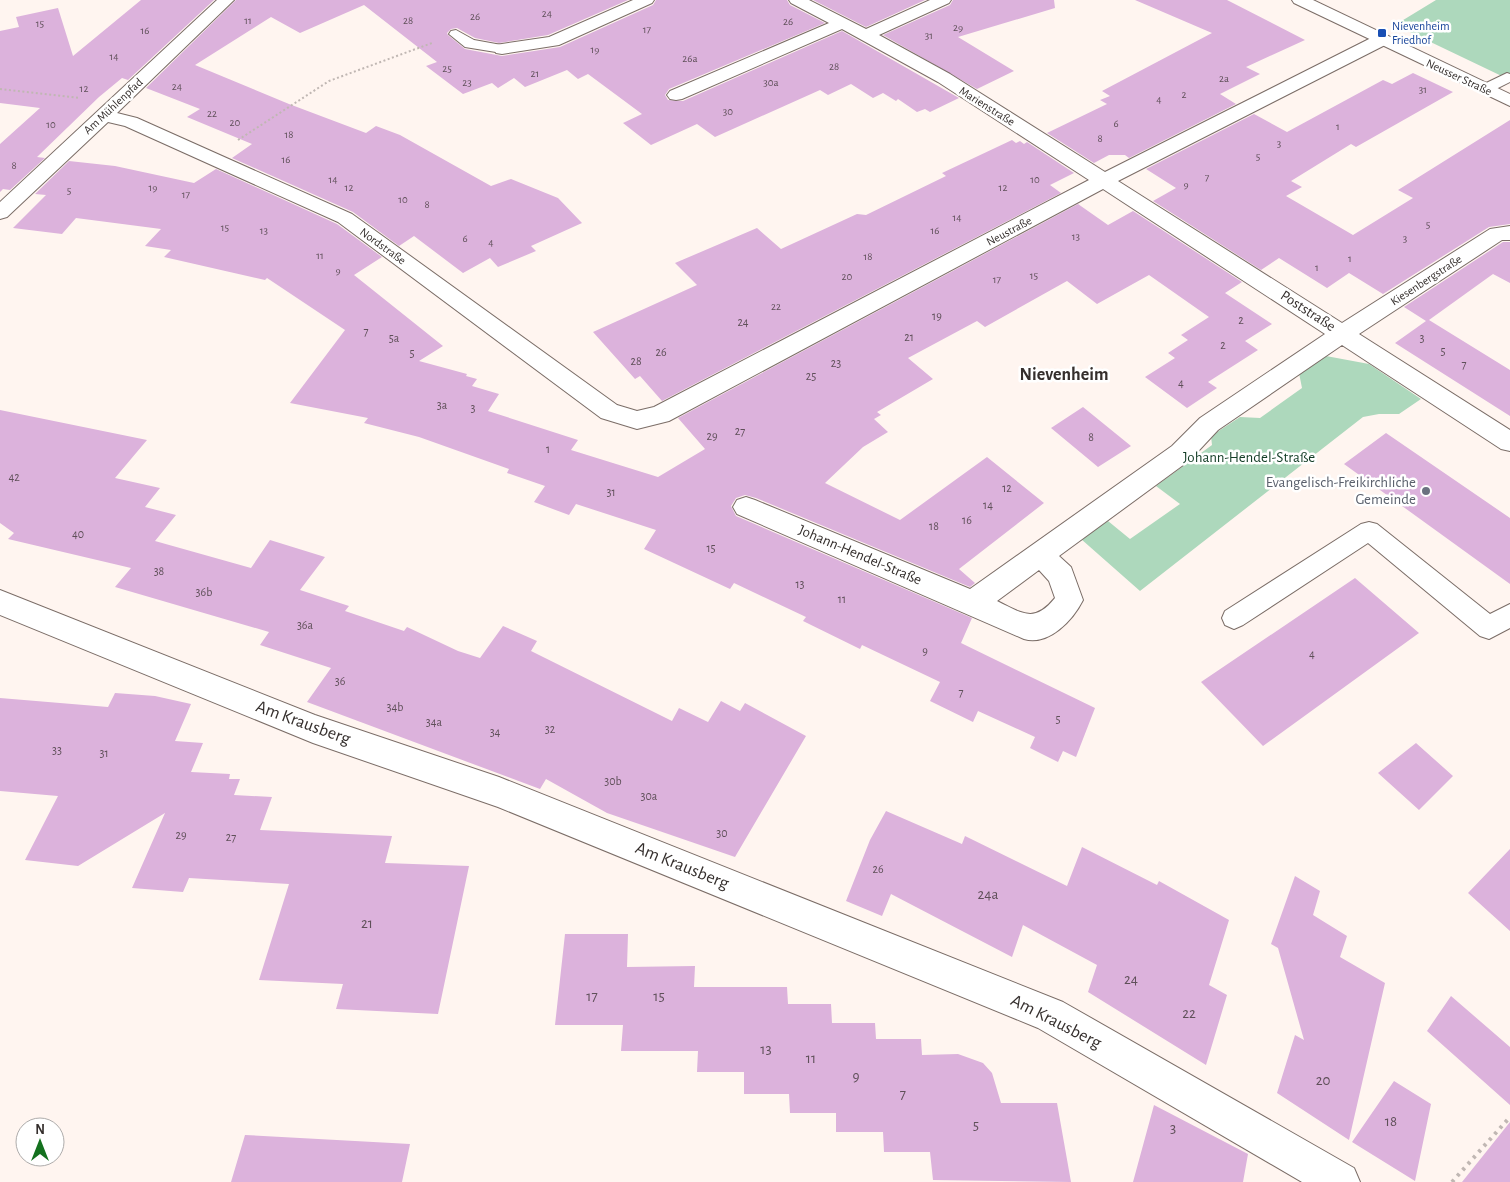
<svg xmlns="http://www.w3.org/2000/svg" width="1510" height="1182" font-family="'Alegreya Sans',sans-serif">
  <style>
    .green { fill: #add8bc }
    .building { fill: #dcb2dc }
    .lines { fill: none; stroke-linecap: round; stroke-linejoin: round }
    .service-casing { stroke: #7b6d67; stroke-width: 2 }
    .minor-casing { stroke: #7b6d67; stroke-width: 2 }
    .secondary-casing { stroke: #7b6d67; stroke-width: 2 }
    .path-far1 { stroke: #c0b7b3; stroke-width: 2; stroke-dasharray: 2 2.5; stroke-linecap: butt }
    .path { stroke: #c0b7b3; stroke-width: 4; stroke-dasharray: 3 5; stroke-linecap: butt }
    .service { fill: #fff; fill-rule: evenodd }
    .minor { fill: #fff; fill-rule: evenodd }
    .secondary { fill: #fff; fill-rule: evenodd }
    .transit-dot { fill: #1a4fb4; stroke: #fff; stroke-width: 2 }
    .worship-dot { fill: #6b7280; stroke: #fff; stroke-width: 2 }
    .labels { text-anchor: middle; dominant-baseline: central; stroke-width: 5; stroke-linejoin: round; paint-order: stroke }
    .far-number-label { font-size: 11px; fill: #5f5059 }
    .far-transit-label { font-size: 12px; fill: #164399; stroke: #fff; text-anchor: start }
    .far-street-label { font-size: 12px; fill: #352f2d; stroke: #fff }
    .number-label { font-size: 12px; fill: #5f5059 }
    .street-label { font-size: 15px; fill: #352f2d; stroke: #fff }
    .park-label { font-size: 15px; fill: #133d26; stroke: #fff }
    .worship-label { font-size: 15px; fill: #5b616d; stroke: #fff; text-anchor: end }
    .near-number-label { font-size: 15px; fill: #5f5059 }
    .quarter-label { font-size: 18px; font-weight: bold; fill: #352f2d; stroke: #fff }
    .near-street-label { font-size: 18px; fill: #352f2d; stroke: #fff }
  </style>
  <rect width="100%" height="100%" fill="#fff5f0"/>
  <path class="green" d="M1436 0H1510V80L1395 25Z
    M1326 356 1369 364 1421 399 1399 414H1379L1363 417 1140 591 1081 539 1108 521 1130 539 1180 504 1156 486 1212 445 1211 436 1240 417 1260 418 1302 388 1299 373Z"/>
  <path class="building" d="M141 0H214L128 80 122 78 99 97 37 157 45 158 10 190 3 189 0 192V144L40 108 0 103V31L19 27 16 17 58 8 73 56Z
    M236 0H628L548 35 499 43 475 38 457 28 451 29 447 33 448 35 465 49 502 56 560 47 653 5 656 0H787L790 5 825 23 669 89 665 95 668 100 683 101 842 31 959 98 930 112 925 109 917 112 898 99 896 101 883 93 873 98 851 84 828 95 820 90 715 137 697 124 651 145 623 123 642 114 588 74 578 79 567 70 525 87 514 78 498 88 492 83 463 94 426 66 437 62 364 5 300 33 271 17 195 65 289 104 366 133 376 126 400 135 491 186 511 179 558 198 582 223 531 246 536 251 498 267 490 258 463 273 414 236 399 246 353 212 232 158 252 144 187 117 200 109 146 88Z
    M813 0H925L866 27Z
    M953 0H1054L1055 8 958 37 1014 71 977 89 883 35 950 5Z
    M1135 0H1227L1305 40 1246 67 1260 74 1220 94 1236 104 1129 158 1125 155H1109L1094 163 1047 133 1107 104 1100 100 1110 96 1102 91 1212 33Z
    M1413 73 1453 92 1356 147 1351 144 1291 181 1302 187 1286 196 1353 235 1413 198 1398 190 1510 120V224L1489 227 1383 294 1349 273 1327 288 1279 258 1261 270 1153 201 1176 188 1146 169 1254 114 1287 132 1383 80 1392 84Z
    M1012 140 1016 143 1020 141 1024 144 1027 142 1074 173 1050 185 1061 193 662 401 640 376 635 379 593 332 697 285 675 263 757 228 781 249 857 214 866 215 946 176 942 173Z
    M69 161 115 166 194 183 216 169 337 224 382 257 354 275 443 346 419 361 467 374 466 376 477 379 472 386 499 394 488 411 578 440 571 450 658 477 705 449 678 418 1078 204 1108 225 1133 211 1242 282 1225 293 1272 324 1245 341 1258 350 1208 382 1217 388 1187 408 1145 377 1175 358 1168 353 1188 340 1181 335 1209 317 1149 275 1097 304 1067 281 985 327 977 321 908 358 933 379 877 412 881 415 874 419 888 432 863 447 825 483 900 520 987 457 1044 503 959 569 975 583 970 587 756 498 745 495 736 498 731 506 736 516 972 618 961 643 1095 708 1076 757 1063 751 1058 762 1030 748 1035 737 978 711 973 722 930 701 940 682 862 645 860 649 803 621 806 617 734 583 730 589 644 549 656 530 576 504 569 515 534 502 545 486 507 473 509 469 419 437 364 423 368 418 290 403 345 330 267 278 265 280 164 257 171 250 145 246 161 229 76 218 62 234 13 228 46 195 35 194Z
    M1503 242H1510V283L1493 274 1429 320 1510 370V416L1395 343 1426 321 1404 307Z
    M1083 407 1131 446 1098 467 1051 428Z
    M0 410 147 440 115 478 160 488 145 507 176 515 155 541 251 568 270 540 325 557 300 590 349 606 345 611 404 631 407 627 458 651 480 658 503 626 537 641 531 651 672 721 679 708 708 722 721 701 740 711 745 703 806 736 735 857 607 813 546 779 540 789 307 702 331 668 260 645 269 632 115 587 131 568 8 539 14 533 0 523Z
    M1386 433 1510 518V584L1344 464Z
    M1355 578 1419 633 1263 746 1201 682Z
    M115 693 155 696 191 704 175 741 203 743 191 772 230 774 229 779H240L234 795 272 797 260 830 392 836 385 863 469 866 438 1014 336 1009 343 984 259 980 289 884 189 878 183 892 132 888 165 813 78 866 25 860 58 796 0 791V698L108 707Z
    M1416 743 1453 776 1419 810 1378 773Z
    M886 811 962 844 965 836 1067 886 1082 847 1157 885 1159 881 1229 920 1209 985 1227 995 1206 1065 1088 992 1097 965 1023 925 1012 957 891 894 882 916 846 901 870 840Z
    M1510 849V931L1468 893Z
    M1295 876 1320 891 1313 915 1347 936 1340 957 1385 983 1349 1140 1277 1093 1295 1035 1304 1040 1278 948 1271 944Z
    M565 934H628L627 967 695 966 694 987H787L788 1004H831L832 1023H875L876 1039H921L922 1055 958 1054 983 1063 992 1073 1001 1103H1057L1071 1182 933 1180 930 1152H884L883 1132H836V1113H790L789 1094H744V1072H697L698 1051H621L623 1025H555Z
    M1451 996 1510 1047V1105L1427 1031Z
    M1394 1081 1431 1104 1415 1181 1352 1142Z
    M1154 1105 1248 1154 1243 1182H1133Z
    M1510 1122V1182H1462Z
    M245 1135 410 1144 402 1182H231Z"/>
  <g class="lines">
    <g class="service-casing">
      <path id="service" d="M456 30 474 40 507 46 509 49 507 52 502 53 465 47 449 34 451 31Z
        M1507 73 1510 74V82L1490 92H1480L1477 89 1480 86Z
        M1369 522 1377 524 1490 614 1510 604V628L1489 639 1480 636 1368 543 1243 625 1234 629 1225 625 1222 618 1225 611 1361 524Z"/>
    </g>
    <g class="minor-casing">
      <path id="minor" d="M217 0H234L117 113 137 118 352 214 617 405 637 411 654 407 1089 180 938 82 842 29 682 99 676 100 670 99 667 95 670 91 829 23 791 3 789 0H809L866 29 930 0H951L949 3 879 35 950 74 1105 172 1375 36H1387L1389 40 1387 44 1118 181 1342 323 1490 229 1510 226V240H1502L1359 334 1510 430V451L1501 449 1342 345 1218 430 1190 460 1059 556 1071 567 1083 600C1073 620 1049 646 1024 639L737 514 733 507 737 500 746 497 755 500 970 589 1172 446 1200 418 1325 334 1103 189 669 421 637 429 601 418 338 222 125 126 108 122 7 217 0 219V202ZM1039 570 1049 581 1055 598C1034 624 1022 613 997 601Z
        M633 0H654L652 3 559 45 502 54 496 53 494 49 496 45 502 44 549 37Z
        M0 590 315 715 499 777 1063 1002 1354 1168 1360 1182H1302L1038 1028 498 807 313 743 0 615Z"/>
    </g>
    <g class="secondary-casing">
      <path id="secondary" d="M1292 0H1313L1510 94V106L1294 3Z"/>
    </g>
    <path class="path-far1" d="M0 89 80 98
      M238 140 329 81 432 43"/>
    <path class="path" d="M1452 1182 1510 1117"/>
    <use href="#service" class="service"/>
    <use href="#minor" class="minor"/>
    <use href="#secondary" class="secondary"/>
  </g>
  <rect class="transit-dot" x="1377" y="28" width="10" height="10" rx="2.5"/>
  <circle class="worship-dot" cx="1426" cy="491" r="5"/>
  <g class="labels">
    <g class="far-number-label">
      <text x="547" y="13">24</text>
      <text x="475" y="16">26</text>
      <text x="248" y="20">11</text>
      <text x="408" y="20">28</text>
      <text x="788" y="21">26</text>
      <text x="40" y="23">15</text>
      <text x="958" y="27">29</text>
      <text x="647" y="29">17</text>
      <text x="145" y="30">16</text>
      <text x="929" y="35">31</text>
      <text x="595" y="49">19</text>
      <text x="114" y="56">14</text>
      <text x="690" y="58">26a</text>
      <text x="834" y="66">28</text>
      <text x="447" y="68">25</text>
      <text x="535" y="73">21</text>
      <text x="1224" y="78">2a</text>
      <text x="467" y="82">23</text>
      <text x="771" y="82">30a</text>
      <text x="177" y="86">24</text>
      <text x="84" y="88">12</text>
      <text x="1423" y="89">31</text>
      <text x="1184" y="94">2</text>
      <text x="1159" y="99">4</text>
      <text x="728" y="111">30</text>
      <text x="212" y="113">22</text>
      <text x="235" y="122">20</text>
      <text x="1116" y="123">6</text>
      <text x="51" y="124">10</text>
      <text x="1338" y="126">1</text>
      <text x="289" y="134">18</text>
      <text x="1100" y="138">8</text>
      <text x="1279" y="143">3</text>
      <text x="1258" y="156">5</text>
      <text x="286" y="159">16</text>
      <text x="14" y="165">8</text>
      <text x="1207" y="177">7</text>
      <text x="333" y="179">14</text>
      <text x="1035" y="179">10</text>
      <text x="1186" y="184">9</text>
      <text x="153" y="187">19</text>
      <text x="349" y="187">12</text>
      <text x="1003" y="187">12</text>
      <text x="69" y="190">5</text>
      <text x="186" y="194">17</text>
      <text x="403" y="199">10</text>
      <text x="427" y="204">8</text>
      <text x="957" y="217">14</text>
      <text x="1428" y="224">5</text>
      <text x="225" y="227">15</text>
      <text x="264" y="230">13</text>
      <text x="935" y="230">16</text>
      <text x="1076" y="236">13</text>
      <text x="465" y="238">6</text>
      <text x="1405" y="238">3</text>
      <text x="491" y="242">4</text>
      <text x="320" y="255">11</text>
      <text x="868" y="256">18</text>
      <text x="1350" y="258">1</text>
      <text x="1317" y="267">1</text>
      <text x="338" y="270">9</text>
      <text x="1034" y="275">15</text>
      <text x="847" y="276">20</text>
      <text x="997" y="279">17</text>
      <text x="776" y="306">22</text>
    </g>
    <g class="far-transit-label">
      <text x="1392" y="26">Nievenheim<tspan x="1392" dy="14">Friedhof</tspan></text>
    </g>
    <g class="far-street-label">
      <text transform="translate(1459 77) rotate(25)">Neusser Straße</text>
      <text transform="translate(113 106) rotate(-43)">Am Mühlenpfad</text>
      <text transform="translate(987 106) rotate(32)">Marienstraße</text>
      <text transform="translate(1009 231) rotate(-28)">Neustraße</text>
      <text transform="translate(383 246) rotate(36)">Nordstraße</text>
      <text transform="translate(1426 280) rotate(-33)">Kiesenbergstraße</text>
    </g>
    <g class="number-label">
      <text x="937" y="316">19</text>
      <text x="1241" y="320">2</text>
      <text x="743" y="322">24</text>
      <text x="366" y="331">7</text>
      <text x="909" y="337">21</text>
      <text x="394" y="338">5a</text>
      <text x="1422" y="338">3</text>
      <text x="1223" y="345">2</text>
      <text x="1443" y="351">5</text>
      <text x="661" y="352">26</text>
      <text x="412" y="353">5</text>
      <text x="636" y="361">28</text>
      <text x="836" y="363">23</text>
      <text x="1464" y="364">7</text>
      <text x="811" y="376">25</text>
      <text x="1181" y="383">4</text>
      <text x="442" y="405">3a</text>
      <text x="473" y="408">3</text>
      <text x="740" y="431">27</text>
      <text x="712" y="436">29</text>
      <text x="1091" y="437">8</text>
      <text x="548" y="449">1</text>
      <text x="14" y="477">42</text>
      <text x="1007" y="488">12</text>
      <text x="611" y="492">31</text>
      <text x="988" y="505">14</text>
      <text x="967" y="520">16</text>
      <text x="934" y="526">18</text>
      <text x="78" y="534">40</text>
      <text x="711" y="548">15</text>
      <text x="159" y="571">38</text>
      <text x="800" y="584">13</text>
      <text x="204" y="592">36b</text>
      <text x="842" y="599">11</text>
      <text x="305" y="625">36a</text>
      <text x="925" y="651">9</text>
      <text x="1312" y="654">4</text>
      <text x="340" y="681">36</text>
      <text x="961" y="692">7</text>
      <text x="395" y="707">34b</text>
      <text x="1058" y="719">5</text>
      <text x="434" y="722">34a</text>
      <text x="550" y="729">32</text>
      <text x="495" y="732">34</text>
      <text x="57" y="750">33</text>
      <text x="104" y="753">31</text>
      <text x="613" y="781">30b</text>
      <text x="649" y="796">30a</text>
      <text x="722" y="833">30</text>
      <text x="181" y="835">29</text>
      <text x="231" y="837">27</text>
      <text x="878" y="869">26</text>
    </g>
    <g class="street-label">
      <text transform="translate(1308 311) rotate(33)">Poststraße</text>
      <text transform="translate(860 555) rotate(23)">Johann-Hendel-Straße</text>
    </g>
    <g class="park-label">
      <text x="1249" y="457">Johann-Hendel-Straße</text>
    </g>
    <g class="worship-label">
      <text x="1416" y="482">Evangelisch-Freikirchliche<tspan x="1416" dy="17">Gemeinde</tspan></text>
    </g>
    <g class="near-number-label">
      <text x="988" y="894">24a</text>
      <text x="367" y="923">21</text>
      <text x="1131" y="979">24</text>
      <text x="592" y="996">17</text>
      <text x="659" y="996">15</text>
      <text x="1189" y="1013">22</text>
      <text x="766" y="1049">13</text>
      <text x="811" y="1058">11</text>
      <text x="856" y="1076">9</text>
      <text x="1323" y="1080">20</text>
      <text x="903" y="1094">7</text>
      <text x="1391" y="1121">18</text>
      <text x="976" y="1125">5</text>
      <text x="1173" y="1128">3</text>
    </g>
    <g class="quarter-label">
      <text x="1064" y="375">Nievenheim</text>
    </g>
    <g class="near-street-label">
      <text transform="translate(303 723) rotate(20)">Am Krausberg</text>
      <text transform="translate(682 866) rotate(22)">Am Krausberg</text>
      <text transform="translate(1056 1022) rotate(27)">Am Krausberg</text>
    </g>
  </g>
  <g transform="translate(40 1142)"><circle r="24" fill="#ffffff" stroke="#aeacab"/>
  <path d="M0-4L9 19L0 12L-9 19Z" fill="#14711e"/>
  <text y="-8" font-size="14" font-weight="bold" text-anchor="middle" fill="#352f2d">N</text>
  </g>
</svg>
